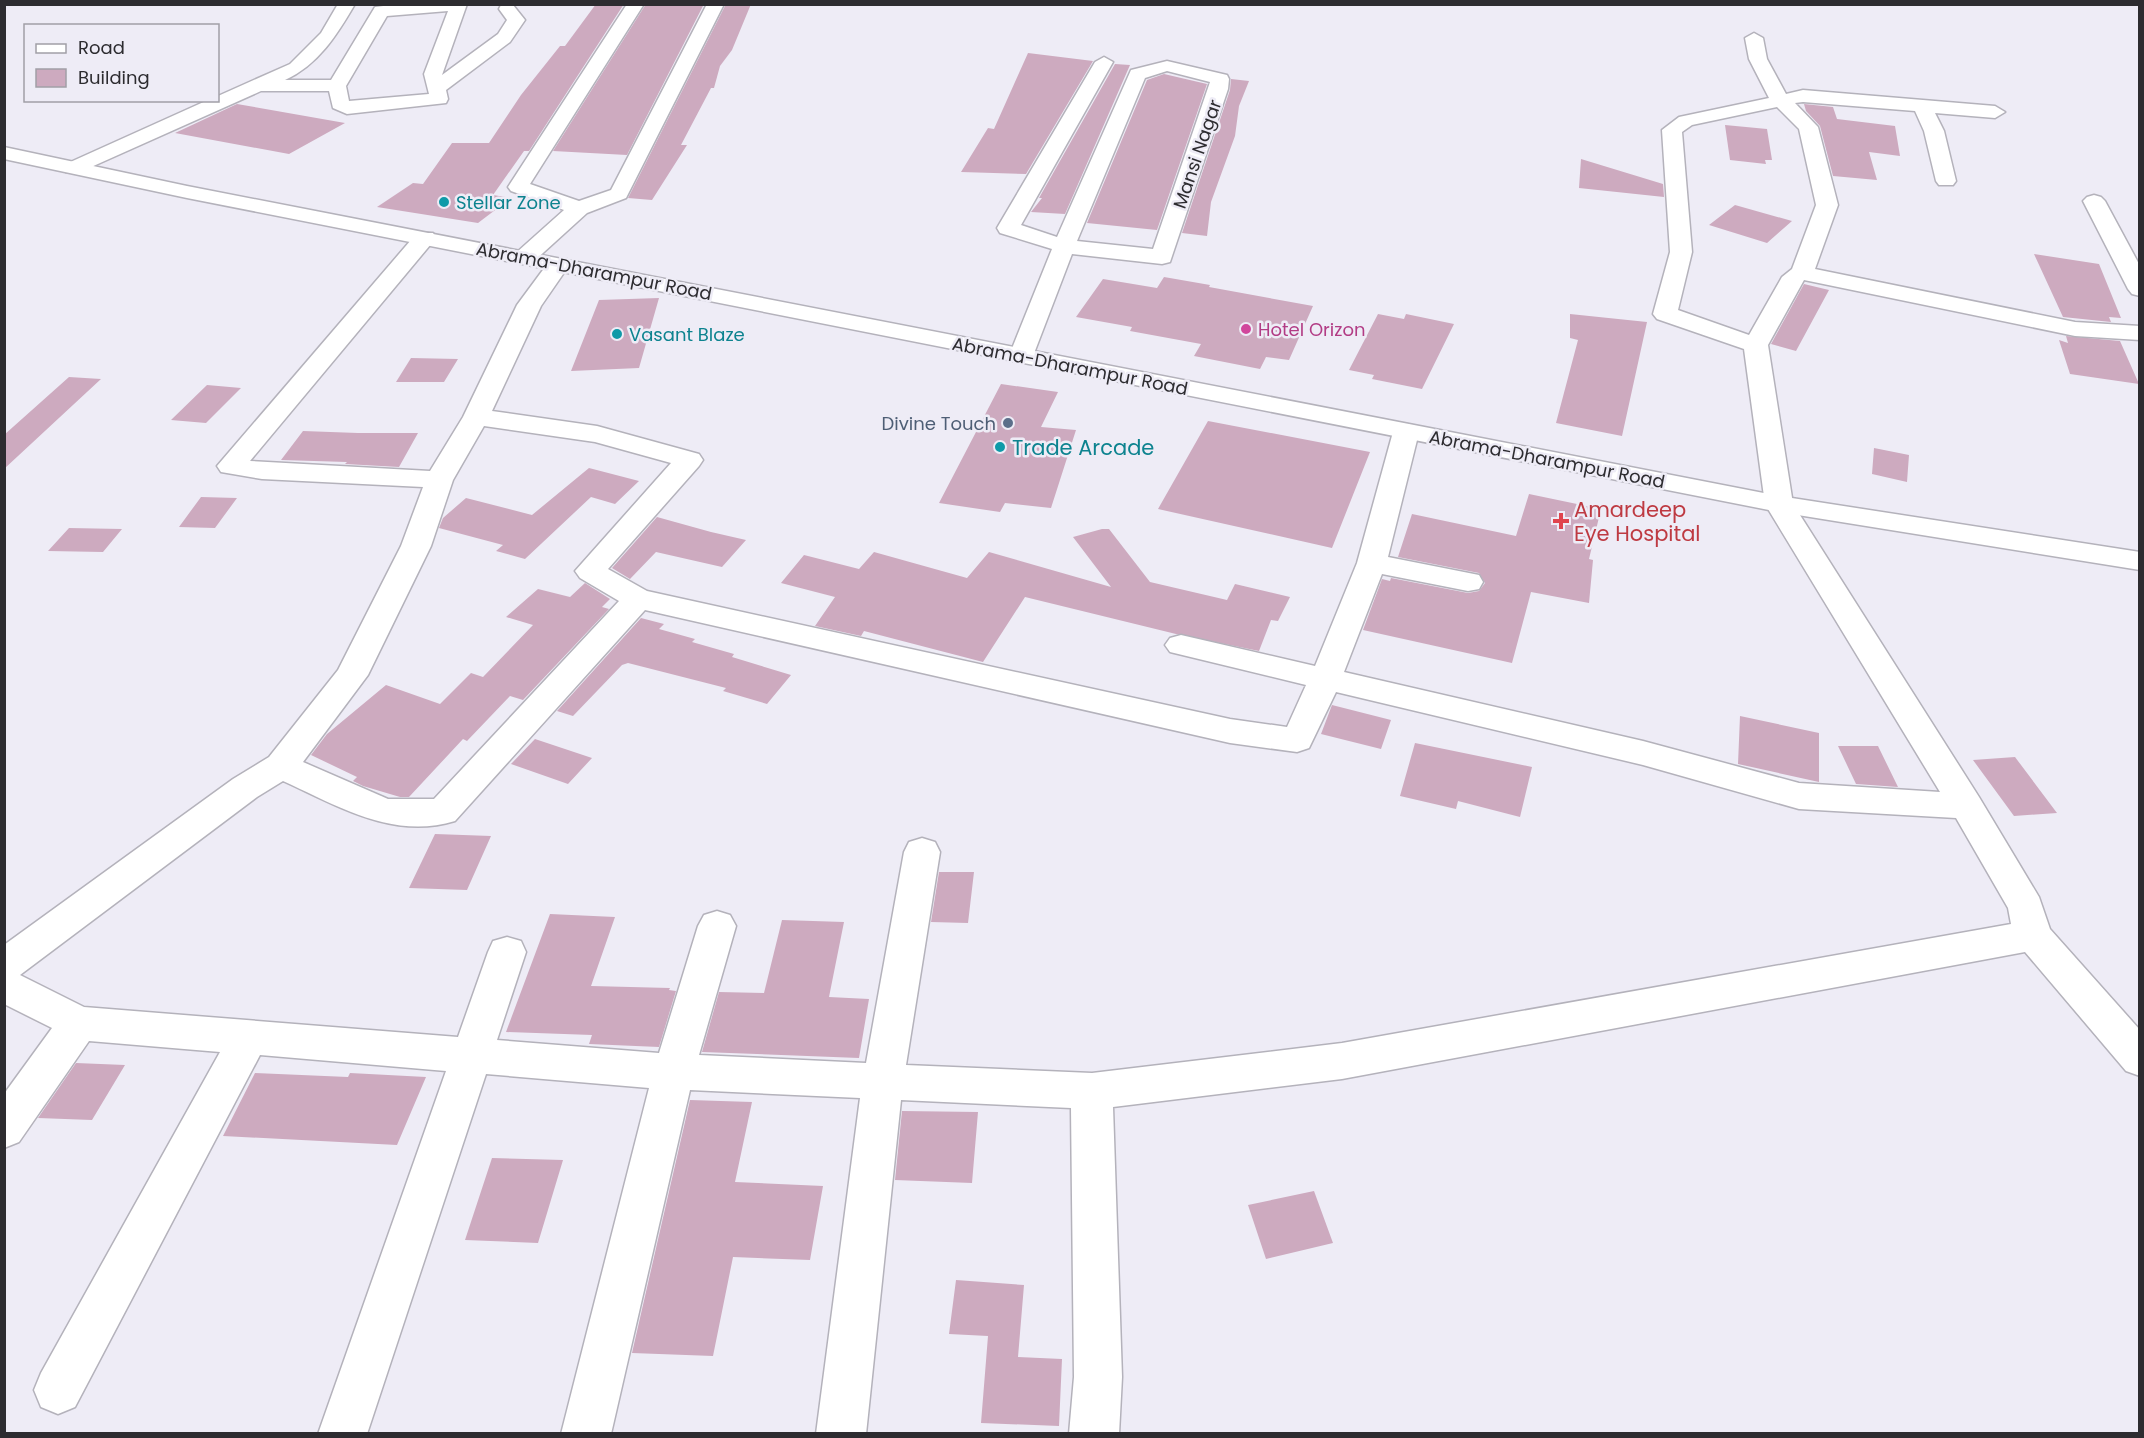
<svg xmlns="http://www.w3.org/2000/svg" width="2144" height="1438" font-family="Poppins,sans-serif">
  <style>
    .building { fill: #cdaabf }
    .lines { fill: none; stroke-linecap: round; stroke-linejoin: round }
    .minor-casing { stroke: #b4b2bb; stroke-width: 3 }
    .primary-casing { stroke: #b4b2bb; stroke-width: 3 }
    .minor { fill: #fff; fill-rule: evenodd }
    .primary { fill: #fff; fill-rule: evenodd }
    .culture-dot { fill: #0f9aa8; stroke: #eeecf6; stroke-width: 2 }
    .hotel-dot { fill: #d1479c; stroke: #eeecf6; stroke-width: 2 }
    .service-dot { fill: #5c6f8a; stroke: #eeecf6; stroke-width: 2 }
    .health-dot { fill: #e0444e; stroke: #eeecf6; stroke-width: 2 }
    .labels { text-anchor: middle; dominant-baseline: central; stroke-width: 5; stroke-linejoin: round; paint-order: stroke }
    .far-street-label { font-size: 18px; fill: #2d2c30; stroke: #eeecf6 }
    .far-culture-label { font-size: 18px; fill: #0d838f; stroke: #eeecf6; text-anchor: start }
    .far-hotel-label { font-size: 18px; fill: #b23c85; stroke: #eeecf6; text-anchor: start }
    .far-service-label { font-size: 18px; fill: #4e5e75; stroke: #eeecf6; text-anchor: end }
    .culture-label { font-size: 21px; fill: #0d838f; stroke: #eeecf6; text-anchor: start }
    .health-label { font-size: 21px; fill: #be3a42; stroke: #eeecf6; text-anchor: start }
  </style>
  <rect width="100%" height="100%" fill="#eeecf6"/>
  <path class="building" d="M596 4H624L529 151H524L493 195 511 198 478 223 377 207 413 183 423 184 452 143H489L521 95 560 46H565Z
    M646 4H704L627 155 553 151Z
    M726 4H751L732 50 720 66 714 88H711L681 145H687L652 200 628 198Z
    M1028 53 1093 61 1026 174 961 172 988 128 994 129Z
    M1115 64 1130 65 1065 214 1031 212 1042 198H1039Z
    M1164 74 1207 84 1157 230 1087 223 1147 80Z
    M1231 79 1249 81 1239 106 1235 136 1211 202 1207 236 1182 233 1230 90Z
    M237 104 345 123 289 154 175 133Z
    M1804 104 1833 107 1837 119 1895 126 1900 156 1869 152 1877 180 1833 176 1820 126 1806 111Z
    M1725 125 1767 129 1772 160H1765L1766 164 1730 160Z
    M1581 159 1663 184 1664 197 1579 188Z
    M1735 205 1792 221 1767 243 1709 225Z
    M2034 254 2099 264 2121 318 2109 317 2111 322 2063 317Z
    M1164 277 1210 285 1209 287 1313 306 1289 360 1266 357 1260 369 1194 356 1201 344 1130 331 1132 327 1076 317 1103 279 1157 288Z
    M1804 284 1829 290 1796 351 1771 344Z
    M659 298 639 368 571 371 599 300Z
    M1378 314 1404 319 1406 314 1454 324 1422 389 1372 379 1374 375 1349 370Z
    M1570 314 1647 322 1622 436 1556 423 1578 340 1570 338Z
    M2066 336 2120 341 2139 384 2070 374 2059 340 2068 343Z
    M411 358 458 359 444 382H396Z
    M69 377 101 379 4 469V435Z
    M1001 384 1058 392 1041 427 1076 430 1051 508 1005 503 1000 512 939 503Z
    M207 385 241 388 206 423 171 420Z
    M1208 421 1370 452 1332 548 1158 509Z
    M303 431 358 433H418L399 467 345 464 347 462 281 460Z
    M1874 448 1909 455 1907 482 1872 474Z
    M589 468 639 481 615 504 591 497 525 559 496 551 503 545 439 528 443 518 466 498 532 515Z
    M1529 494 1601 509 1589 559 1593 560 1589 603 1531 592 1512 663 1363 630 1382 579 1390 581 1391 578 1468 593 1479 591 1485 583 1479 573 1398 557 1412 514 1516 536Z
    M201 497 237 498 215 528 179 527Z
    M657 517 711 532 746 540 722 567 656 552 630 579 612 568Z
    M69 528 122 529 103 552 48 551Z
    M1102 529H1109L1150 582 1227 600 1235 584 1290 597 1278 621 1271 620 1259 651 1176 634 1025 597 983 662 864 631 861 636 815 626 835 597 781 583 804 555 859 569 874 552 967 578 989 552 1111 587 1073 537Z
    M585 583 610 599 602 607 609 609 523 700 510 696 467 741 463 739 409 797H400L363 786 353 781 357 777 311 755 327 734 386 685 440 704 471 673 483 677 533 625 506 617 538 589 570 597Z
    M641 618 664 624 659 629 695 639 692 642 734 654 732 657 791 675 767 704 723 691 726 688 628 663 622 665 573 716 557 711Z
    M1332 705 1391 720 1381 749 1321 734Z
    M1740 716 1819 733V782L1738 764Z
    M535 739 592 758 568 784 511 764Z
    M1415 743 1532 767 1520 817 1458 801 1456 809 1400 796Z
    M1838 746H1878L1898 787 1856 784Z
    M2015 757 2057 813 2014 816 1973 760Z
    M435 834 491 836 467 890 409 888Z
    M939 872H974L968 923 931 922Z
    M550 914 615 917 591 986 670 988 669 990 676 991 659 1047 589 1044 592 1035 506 1032Z
    M782 920 844 922 829 997 869 999 859 1058 702 1052 719 992 764 993Z
    M76 1063 125 1065 92 1120 38 1118Z
    M255 1073 348 1077 350 1073 426 1077 397 1145 223 1136Z
    M690 1100 752 1102 735 1182 823 1186 810 1260 733 1257 713 1356 632 1353Z
    M902 1111 978 1112 972 1183 895 1180Z
    M492 1158 563 1160 538 1243 465 1240Z
    M1314 1191 1333 1243 1266 1259 1248 1205Z
    M956 1280 1024 1285 1018 1357 1062 1359 1059 1426 981 1423 988 1336 949 1334Z"/>
  <g class="lines">
    <g class="minor-casing">
      <path id="minor" d="M338 4H355C337 35 318 65 285 80H331L375 7 400 4H467L442 75 498 34 507 20 499 9 501 5H513L525 20 510 42 446 90 448 99 446 103 347 114 333 108 329 91H261L80 172H66L63 168 66 164 208 100H218V96L290 64 321 33ZM448 11 424 74 429 94 349 101 346 86 387 16Z
        M627 4H644L530 184 579 201 611 190 707 4H724L626 198 587 213 533 262H517L514 257 517 252 564 210 511 191 508 187Z
        M1754 33 1763 38 1767 59 1786 94 1803 90 1995 106 2005 112 1995 118 1935 113 1944 131 1956 181 1953 185H1939L1936 181 1924 131 1915 111 1803 102 1795 103 1818 127 1838 205 1815 269 2075 322 2140 326V340L2075 336 1804 280 1768 345 1793 504 1979 797 2039 897 2050 929 2140 1030V1076L2126 1071 2025 952 1342 1079 1113 1107 1122 1377 1119 1434H1069L1074 1377 1071 1108 901 1100 866 1434H816L860 1098 690 1090 611 1434H561L649 1088 486 1074 367 1434H318L446 1071 260 1055 75 1407 58 1414 41 1407 34 1390 41 1373 220 1052 89 1041 19 1142 4 1148V1094L52 1028 4 1004V945L233 779 269 757 338 670 401 546 423 487 262 479 221 472 217 466 417 233H433L436 238 250 461 430 471 463 417 517 305 551 259H567L570 264 541 306 492 411 597 426 699 454 703 460 699 466 608 569 647 591 1230 719 1287 727 1306 685 1170 652 1165 645 1170 638 1181 635 1315 666 1357 563 1393 432 1397 426 1406 424 1415 426 1419 432 1388 557 1479 575 1483 582 1479 589 1468 591 1382 574 1344 672 1643 741 1799 783 1940 792 1765 504 1744 349 1657 319 1653 314 1670 252 1662 130 1679 117 1769 98 1749 59 1745 38ZM1777 107 1799 129 1816 205 1792 269 1782 277 1749 335 1678 310 1692 252 1682 132 1692 125ZM484 426 595 442 671 463 575 571 580 578 619 601 434 799H388L303 762 368 675 431 546 453 480ZM645 610 1230 743 1297 752 1309 748 1336 692 1643 765 1799 809 1956 818 2008 908 2011 924 1342 1043 1092 1073 906 1065 940 852 935 842 922 838 909 842 904 852 866 1063 699 1055 736 926 730 915 717 911 704 915 698 926 659 1053 497 1040 526 952 521 941 507 937 493 941 488 952 458 1037 84 1007 20 975 257 797 283 781C338 806 393 840 455 821Z
        M1104 57 1113 62 1021 225 1057 237 1131 70 1167 61 1227 75 1229 79 1228 89 1170 262 1162 264 1072 254 1033 356 1030 361 1021 363 1012 361 1009 356 1052 249 1000 233 997 228 1095 62ZM1167 71 1210 82 1153 249 1077 241 1145 78Z
        M2094 195 2101 197 2105 201 2140 266V296L2132 294 2128 289 2083 201 2087 197Z"/>
    </g>
    <g class="primary-casing">
      <path id="primary" d="M4 147 187 186 1779 496 2140 552V570L1779 512 187 198 4 159Z"/>
    </g>
    <use href="#minor" class="minor"/>
    <use href="#primary" class="primary"/>
  </g>
  <g class="culture-dot">
    <circle cx="444" cy="202" r="6"/>
    <circle cx="617" cy="334" r="6"/>
    <circle cx="1000" cy="447" r="6"/>
  </g>
  <circle class="hotel-dot" cx="1246" cy="329" r="6"/>
  <circle class="service-dot" cx="1008" cy="423" r="6"/>
  <path class="health-dot" d="M1558 512h6v6h6v6h-6v6h-6v-6h-6v-6h6z"/>
  <g class="labels">
    <g class="far-street-label">
      <text transform="translate(1197 154) rotate(-71)">Mansi Nagar</text>
      <text transform="translate(594 271) rotate(11)">Abrama-Dharampur Road</text>
      <text transform="translate(1070 366) rotate(11)">Abrama-Dharampur Road</text>
      <text transform="translate(1547 459) rotate(11)">Abrama-Dharampur Road</text>
    </g>
    <g class="far-culture-label">
      <text x="456" y="202">Stellar Zone</text>
      <text x="629" y="334">Vasant Blaze</text>
    </g>
    <g class="far-hotel-label">
      <text x="1258" y="329">Hotel Orizon</text>
    </g>
    <g class="far-service-label">
      <text x="996" y="423">Divine Touch</text>
    </g>
    <g class="culture-label">
      <text x="1012" y="447">Trade Arcade</text>
    </g>
    <g class="health-label">
      <text x="1574" y="509">Amardeep<tspan x="1574" dy="24">Eye Hospital</tspan></text>
    </g>
  </g>
  <rect width="2144" height="1438" fill="none" stroke="#2d2c30" stroke-width="12"/>
  <rect x="24" y="24" width="195" height="78" fill="#eeecf6" stroke="#a19fa7" stroke-width="1.5"/>
  <rect x="36" y="44" width="30" height="9" fill="#ffffff" stroke="#a19fa7" stroke-width="1.5"/>
  <text x="78" y="54" font-size="18" fill="#2d2c30">Road</text>
  <rect x="36" y="69" width="30" height="18" fill="#cdaabf" stroke="#a19fa7" stroke-width="1.5"/>
  <text x="78" y="84" font-size="18" fill="#2d2c30">Building</text>
</svg>
